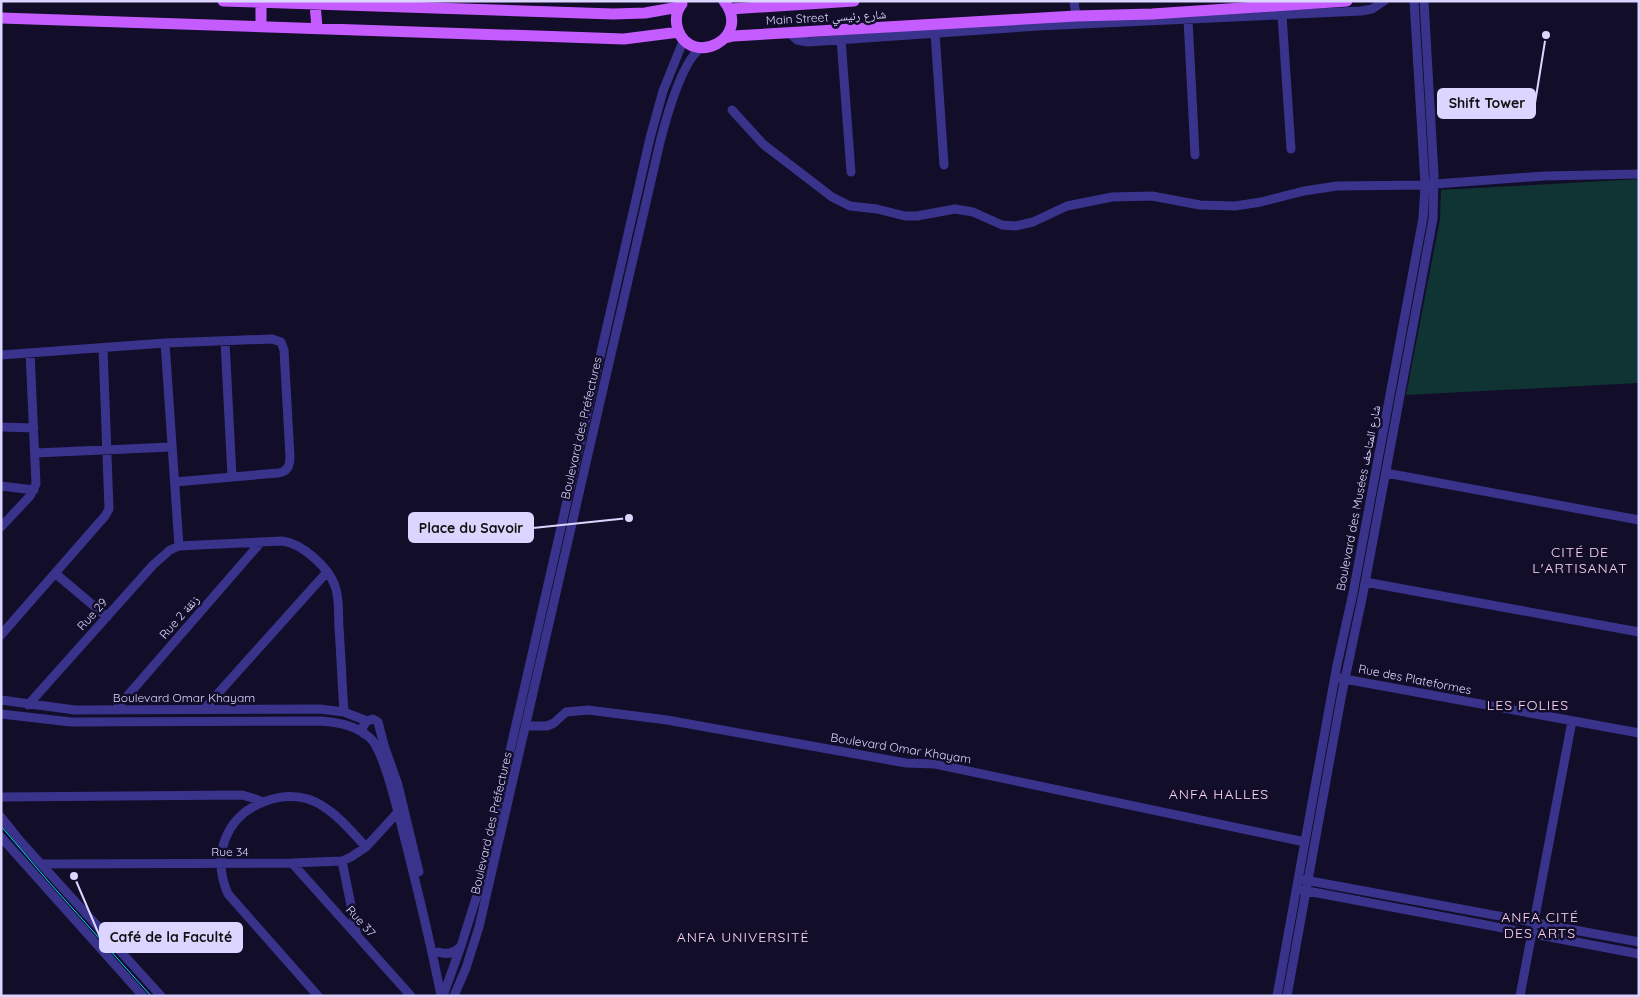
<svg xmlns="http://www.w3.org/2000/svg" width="1640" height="997" font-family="Quicksand,'Noto Naskh Arabic',sans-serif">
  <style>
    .green { fill: #103333 }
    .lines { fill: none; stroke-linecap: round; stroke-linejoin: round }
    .minor { stroke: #39338c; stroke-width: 9 }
    .major { stroke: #c55cff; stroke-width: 11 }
    .tram { stroke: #01e0ff; stroke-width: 1 }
    .labels { text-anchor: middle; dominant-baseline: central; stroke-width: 5; stroke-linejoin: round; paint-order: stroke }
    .street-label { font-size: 12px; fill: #dbd5ff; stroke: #120d29 }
    .neighbourhood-label { font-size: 14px; letter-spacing: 1px; fill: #ffd7f0; stroke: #120d29 }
    .leader { fill: none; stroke: #dbd5ff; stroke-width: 2 }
    .callout-dot { fill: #dbd5ff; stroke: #120d29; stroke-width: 2 }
    .callout { fill: #dbd5ff; stroke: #dbd5ff; stroke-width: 2 }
    .callout-label { font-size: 14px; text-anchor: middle; font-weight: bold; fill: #111 }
  </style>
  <rect width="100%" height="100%" fill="#120d29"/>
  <path class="green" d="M1639 179V383L1406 395 1440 219 1441 190Z"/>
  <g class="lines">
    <path class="minor" d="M1074 1 1076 16
      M1282 15 1291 149
      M1188 19 1195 155
      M788 32 797 40 808 42 1038 26 1361 11 1372 9 1384 1
      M935 33 944 165
      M841 39 851 172
      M732 110 763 144 832 197 850 206 877 209 905 216H917L955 209 973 212 1002 225 1015 226 1033 222 1067 206 1112 197 1152 196 1200 205 1235 206 1261 202 1304 191 1337 186 1425 185
      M1435 184 1544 176 1639 174
      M225 341 232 477
      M165 343 179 546
      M1 355 165 343 272 339 281 342 284 350 290 457C290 466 287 472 278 473L175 482
      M1 427 34 428
      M35 453 172 447
      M1386 473 1639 520
      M1 486 34 490
      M1 527 30 496 36 484 30 353
      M56 574 107 617
      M1365 582 1639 632
      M1 635 105 516 109 509 103 348
      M1339 678 1639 733
      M1 700 75 710 320 709 344 712 367 721
      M28 705 153 565 170 550 179 546 282 541C302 543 329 568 335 586 340 599 338 615 339 628 341 656 342 684 344 712
      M116 709 261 542
      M204 709 327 572
      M1 714 71 722 321 721C338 722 357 726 370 738 384 750 397 809 402 828 416 883 430 939 441 996
      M526 726H547L554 723 566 712 588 710 667 720 906 763 935 764 1305 842
      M364 734 362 728 367 721 373 719 378 722 384 745 398 785 419 872
      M1 797 242 795 256 799 262 802
      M1 817 21 842 161 996
      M1 837 143 996
      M342 861 357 935
      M292 863 411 996
      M42 864 292 863 342 861 351 857 366 847 398 812
      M1305 880 1639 942
      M1302 890 1639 954
      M438 952C447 955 455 953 461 946
      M318 996 228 894C211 855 226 815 266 801 280 796 294 795 308 799 332 807 349 829 366 847
      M443 996 461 946 477 895 650 138 663 91 684 39
      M454 996 466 968 479 927 660 142C666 119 682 61 701 48
      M1277 996 1337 665 1353 593 1423 218 1425 185 1414 1
      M1287 996 1342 693 1363 594 1433 219 1434 175 1424 1
      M1520 996 1572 721"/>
    <path class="major" d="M223 1 613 14 645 13 679 7
      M261 2V26
      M315 4 317 28
      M682 4C676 11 675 20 678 30 692 68 753 38 724 1
      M730 9 854 1
      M1 18 624 39 679 32
      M725 38 733 36 1076 16 1152 14 1347 1"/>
    <path class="tram" d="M1 826 48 881 151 996"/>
  </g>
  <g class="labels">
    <g class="street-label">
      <text transform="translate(826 17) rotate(-3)">Main Street شارع رئيسي</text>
      <text transform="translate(581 428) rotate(-77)">Boulevard des Préfectures</text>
      <text transform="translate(1358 498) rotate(-79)">Boulevard des Musées شارع المتاحف</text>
      <text transform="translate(92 614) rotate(-48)">Rue 29</text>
      <text transform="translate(179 617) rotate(-49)">Rue 2 زنقة</text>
      <text transform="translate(1415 679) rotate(11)">Rue des Plateformes</text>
      <text x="184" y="697">Boulevard Omar Khayam</text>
      <text transform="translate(901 748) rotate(9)">Boulevard Omar Khayam</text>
      <text transform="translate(491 823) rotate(-77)">Boulevard des Préfectures</text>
      <text x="230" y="851">Rue 34</text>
      <text transform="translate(361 921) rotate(48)">Rue 37</text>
    </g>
    <g class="neighbourhood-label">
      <text x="1580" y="552">CITÉ DE<tspan x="1580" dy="16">L'ARTISANAT</tspan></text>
      <text x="1528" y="705">LES FOLIES</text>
      <text x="1219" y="794">ANFA HALLES</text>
      <text x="1540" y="917">ANFA CITÉ<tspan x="1540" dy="16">DES ARTS</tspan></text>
      <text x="743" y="937">ANFA UNIVERSITÉ</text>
    </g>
  </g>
  <path class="leader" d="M1546 35L1535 103M629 518L533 528M74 876L100 937"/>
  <g class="callout-dot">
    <circle cx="1546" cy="35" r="5"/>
    <circle cx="629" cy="518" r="5"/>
    <circle cx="74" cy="876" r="5"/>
  </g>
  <g class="callout">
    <rect x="1438" y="89" width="97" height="29" rx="5"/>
    <rect x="409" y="513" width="124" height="29" rx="5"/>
    <rect x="100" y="923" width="142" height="29" rx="5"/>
  </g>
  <g class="callout-label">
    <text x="1487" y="108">Shift Tower</text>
    <text x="471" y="533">Place du Savoir</text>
    <text x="171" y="942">Café de la Faculté</text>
  </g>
  <rect width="1640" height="997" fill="none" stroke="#dbd5ff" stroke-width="5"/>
</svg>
